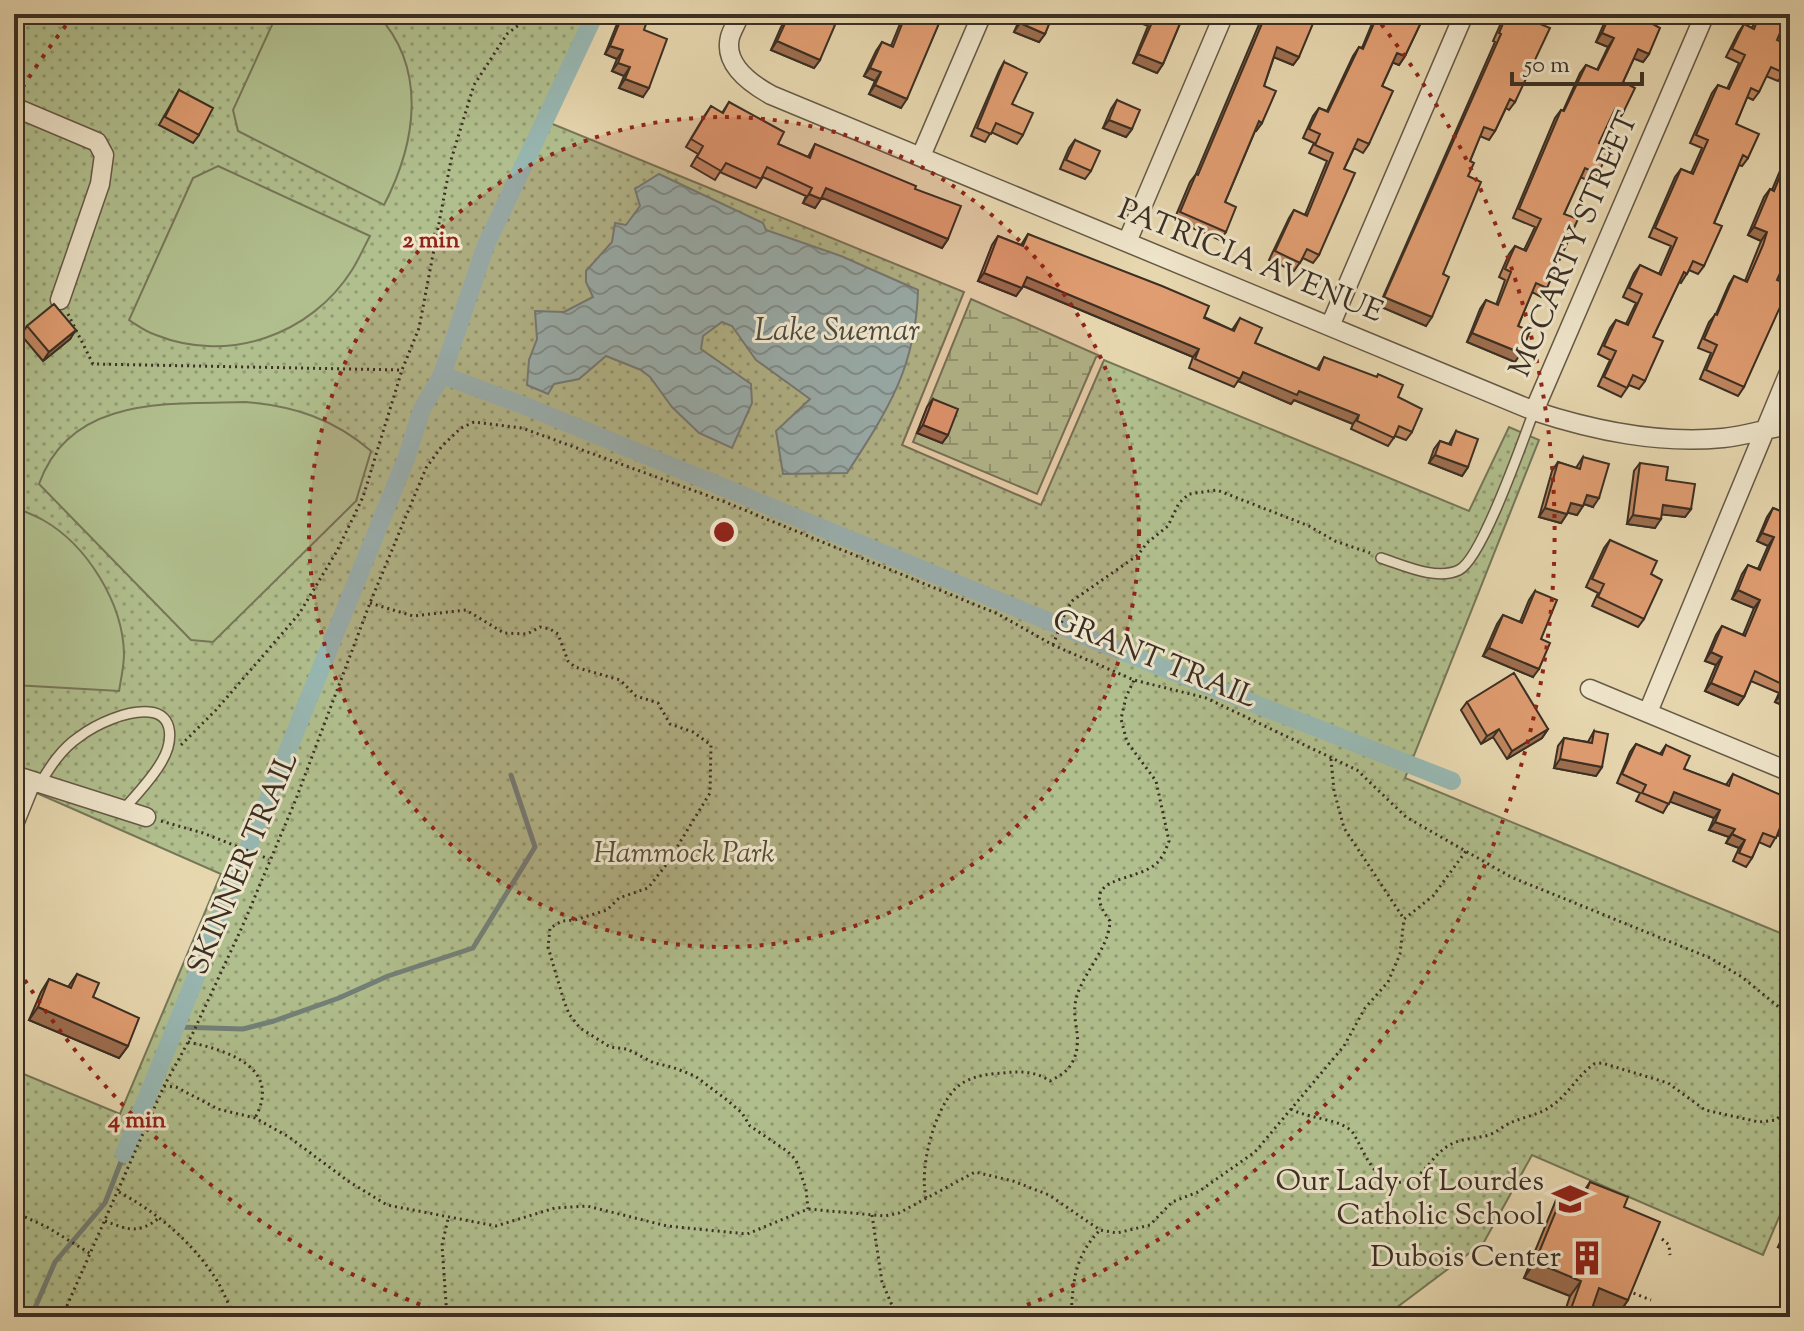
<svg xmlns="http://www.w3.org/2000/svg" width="1804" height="1331" font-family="'Sorts Mill Goudy',serif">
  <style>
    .grass { fill: url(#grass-dots); stroke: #767758; stroke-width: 2 }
    .wetland { fill: url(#wetland-marsh); stroke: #767758; stroke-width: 2 }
    .garden { fill: #b1bf8e; stroke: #767758; stroke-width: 2 }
    .water { fill: url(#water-waves); stroke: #738179; stroke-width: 2 }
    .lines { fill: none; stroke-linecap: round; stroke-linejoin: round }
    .stream { stroke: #738179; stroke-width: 5 }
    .canal { stroke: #98b8b3; stroke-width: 18 }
    .lane-casing { stroke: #665946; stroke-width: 12 }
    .street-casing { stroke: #665946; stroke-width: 21 }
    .path { stroke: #3b2f23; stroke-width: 3; stroke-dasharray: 2 4; stroke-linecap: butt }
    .lane { stroke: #efe5cb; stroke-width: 9 }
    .street { stroke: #efe5cb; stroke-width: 18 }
    .wall { fill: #c18761; stroke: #3b2f23; stroke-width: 2 }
    .shaded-wall { fill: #9d6e4f; stroke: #3b2f23; stroke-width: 2 }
    .building { fill: #e09d71; stroke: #3b2f23; stroke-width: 2 }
    .ring { fill: none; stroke: #8f2418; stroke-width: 4; stroke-dasharray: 4 8 }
    .labels { text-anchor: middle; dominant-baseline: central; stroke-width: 6; stroke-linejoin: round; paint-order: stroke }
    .street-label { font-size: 30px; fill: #3b2f23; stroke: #efe5cb }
    .park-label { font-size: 30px; font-style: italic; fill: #534c38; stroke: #efe5cb }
    .poi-label { font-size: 30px; fill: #3b2f23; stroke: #efe5cb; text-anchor: end }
    .water-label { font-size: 32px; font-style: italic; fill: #4e4a40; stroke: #efe5cb }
    .centre { fill: #8f2418; stroke: #efe5cb; stroke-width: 4 }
    .ring-label { font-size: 24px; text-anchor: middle; font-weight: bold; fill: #8f2418; stroke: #efe5cb; stroke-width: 6; stroke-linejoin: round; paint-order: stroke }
  </style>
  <defs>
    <pattern id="grass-dots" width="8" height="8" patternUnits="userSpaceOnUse" patternTransform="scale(2)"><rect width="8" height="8" fill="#b1bf8e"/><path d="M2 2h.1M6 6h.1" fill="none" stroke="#919c74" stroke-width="1.8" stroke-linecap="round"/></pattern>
    <pattern id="wetland-marsh" width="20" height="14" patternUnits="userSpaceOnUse" patternTransform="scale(2)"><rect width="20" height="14" fill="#b1bf8e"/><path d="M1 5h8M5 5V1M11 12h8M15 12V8" fill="none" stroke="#919c74"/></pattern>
    <pattern id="water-waves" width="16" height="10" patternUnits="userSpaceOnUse" patternTransform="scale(2)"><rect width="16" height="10" fill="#98b8b3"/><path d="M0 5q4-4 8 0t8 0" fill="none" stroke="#7d9691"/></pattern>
  </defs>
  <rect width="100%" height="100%" fill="#e7d7af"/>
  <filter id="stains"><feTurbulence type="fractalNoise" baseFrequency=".0025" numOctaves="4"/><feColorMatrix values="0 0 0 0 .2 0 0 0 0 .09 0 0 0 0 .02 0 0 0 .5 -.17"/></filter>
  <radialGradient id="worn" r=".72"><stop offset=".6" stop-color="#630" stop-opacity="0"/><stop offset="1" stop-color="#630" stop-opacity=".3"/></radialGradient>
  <path class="grass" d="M14 14H601L550 123 964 292 902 445 1041 505 1104 360 1469 511 1509 427 1539 440 1405 778 1790 937V1191L1763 1255 1532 1155 1484 1242 1384 1317H14V1070L120 1114 221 874 14 783Z"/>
  <path class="wetland" d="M971 299 1100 356 1096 357 1037 494 913 442Z"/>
  <path class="garden" d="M277 14H377C428 69 416 143 384 205L238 131 233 110Z
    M218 166 370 236C364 247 359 259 352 270 311 335 228 364 156 335 146 332 137 325 129 320L193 178Z
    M245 402C294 406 334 419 371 451L356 501 213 642 191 640 39 484C70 396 167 404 245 402Z
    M14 507C23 511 34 515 43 520 87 545 123 603 124 654 124 666 121 679 119 691L14 685Z"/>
  <path class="water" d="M659 174 763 223 766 230 841 256 918 290C916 367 888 410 847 473L783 474 776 431 810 399 756 360 732 326 722 322 703 336 701 349 751 384 752 403 732 448 699 433 672 407 650 377 641 370 606 356 579 379 554 384 548 394 527 385 529 360 537 339 535 311 564 312 593 297 586 282V271L612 242 615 223 626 225 640 206 635 189Z"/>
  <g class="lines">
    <path class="stream" d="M177 1027 243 1029 274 1021 339 998 388 976 473 948 535 847 511 775
      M31 1317 55 1262 105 1203 124 1154"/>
    <path class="canal" d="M442 375 533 409 1138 658 1452 781
      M124 1154 406 459 422 409 442 375 486 245 595 14"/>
    <g class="lane-casing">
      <path id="lane" d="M1381 558C1403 565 1436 581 1459 570 1482 559 1523 440 1534 411
        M39 785C50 767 61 749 79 737 96 724 127 710 149 712 176 714 172 744 162 761 152 779 136 795 123 810"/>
    </g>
    <g class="street-casing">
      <path id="street" d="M740 14C737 22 732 30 730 37 723 65 751 84 771 95L1534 411C1595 431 1658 444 1723 438 1745 436 1768 428 1790 425
        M14 107 97 142 104 155 100 184 60 300
        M921 156 982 14
        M1127 242 1224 14
        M1330 326 1464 14
        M1534 411 1705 14
        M1590 689 1790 772
        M1648 712 1790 370
        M14 775 146 817
        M14 824 31 782"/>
    </g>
    <path class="path" d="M68 314 93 364 402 370 419 328 451 160 474 85 507 34 533 14
      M370 603 413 616 466 610 504 633 527 634 540 627 550 629 558 634 568 661 575 667 620 680 636 696 658 703 670 724 693 732 711 745 710 793 666 865 648 888 619 898 607 910 575 920 562 921 550 928 548 947 564 1001 569 1014 580 1028 610 1047 627 1049 654 1063 672 1067 695 1076 727 1100 742 1113 750 1126 787 1151 796 1160 806 1189 808 1209
      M1053 645 1065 613 1072 601 1138 555 1147 543 1168 526 1179 503 1189 494 1217 490 1309 526 1335 541 1370 553
      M181 745 216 710 299 614 337 551 363 497 402 370
      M1331 759 1334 791 1344 828 1404 919
      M161 821 203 833 269 859
      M188 1042C226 1050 283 1067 255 1118
      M164 1086 176 1087 218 1109 255 1118 289 1137 348 1181 387 1205 496 1226 555 1208 587 1206 667 1226 747 1234 808 1209 885 1216 899 1213 975 1172 1013 1181 1049 1195 1100 1230 1117 1233 1150 1225 1172 1202 1198 1192 1255 1152 1344 1046 1365 1008 1388 982 1400 954 1404 919 1433 896 1466 851
      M1291 1109C1309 1119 1343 1119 1353 1133 1364 1150 1372 1179 1395 1182 1422 1185 1428 1158 1448 1146 1460 1138 1475 1139 1489 1135 1497 1132 1503 1126 1510 1123 1523 1117 1538 1115 1550 1107 1568 1095 1577 1076 1594 1064L1602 1063 1668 1083 1705 1110 1759 1122 1776 1120 1790 1106
      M119 1192C158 1213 192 1242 216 1279 224 1291 228 1307 237 1317
      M926 1198C919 1168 934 1110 956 1088 969 1076 987 1074 1003 1073 1020 1071 1035 1071 1050 1081 1059 1076 1068 1072 1073 1061 1083 1040 1073 1025 1075 1006 1077 978 1109 951 1110 921 1075 875 1136 883 1157 863 1163 857 1166 849 1169 841L1156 781 1127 742 1121 719 1126 697 1134 680
      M14 1212 47 1227 91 1254
      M872 1215 882 1282 897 1317
      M105 1221C128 1230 139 1234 159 1218
      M1662 1239 1669 1245 1670 1255
      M1628 1291 1651 1300
      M62 1317 164 1086 192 1035 243 925 296 799 370 603 426 468 442 446 461 428 474 422 522 428 725 502 998 614 1053 645 1134 680 1206 698 1357 770 1406 817 1511 877 1710 958 1742 977 1780 1008 1790 1020
      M447 1317 442 1245 448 1219
      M1071 1317C1073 1282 1074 1257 1100 1230"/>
    <use href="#lane" class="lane"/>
    <use href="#street" class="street"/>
  </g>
  <path class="wall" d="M621 14H638L644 30 643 97 619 88 624 76 612 71 617 59 605 54Z
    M799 14H823L821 19 820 60 814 68 771 50 781 27 787 19 796 22Z
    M904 14H943L901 108 869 94 875 81 864 76 876 51 882 42 891 46Z
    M1022 14H1053L1045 34 1039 42 1014 32Z
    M1144 14H1184L1163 64 1157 73 1133 63 1148 26 1140 23Z
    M1266 14 1299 57 1293 65 1274 57 1264 86 1262 123 1256 131H1255L1225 202 1226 232 1220 240 1174 220 1190 182 1196 174 1260 22Z
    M1376 14H1425L1405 56 1399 65 1393 62 1382 86 1369 144 1363 153 1354 148 1344 169 1319 255 1313 263 1303 258 1294 271 1269 260 1289 218 1294 210 1305 215 1327 161 1309 153 1314 143 1303 138 1313 116 1319 108 1327 111 1353 56 1359 47 1362 48Z
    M1505 14H1544L1515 102 1509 110 1506 108 1495 131 1489 140 1480 136 1470 161 1468 176 1443 274 1426 326 1379 306 1495 42 1493 41Z
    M1608 14H1652L1649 22V54L1643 62 1634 58 1623 82V113L1618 121 1610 118 1599 143 1598 174 1592 182 1580 177 1564 214 1547 288 1541 297 1532 292 1518 326 1515 362 1467 342 1480 309 1486 300 1496 305 1505 280 1499 277 1509 254 1515 246 1524 250 1535 227 1513 218 1555 118 1561 110 1563 111 1580 73 1586 65 1597 70 1608 47 1596 42Z
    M1758 14H1790V20L1786 19 1777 40 1784 73 1778 81 1766 76 1759 92 1753 100 1747 97 1736 124 1748 158 1742 166 1739 165 1714 223 1704 266 1698 274 1689 270 1681 283 1679 282 1653 337 1645 381 1639 389 1629 385 1621 397 1598 386 1610 360 1598 354 1610 328 1616 320 1626 324 1636 303 1623 297 1634 273 1640 265 1659 274 1671 246 1649 237 1675 177 1681 169 1691 173 1702 148 1690 143 1712 93 1718 85 1727 89 1739 63 1726 57 1738 33 1744 24 1752 28Z
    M1004 62 1012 104 1023 135 1017 144 991 132 985 142 971 136 999 71Z
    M179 90 199 135 193 143 159 125Z
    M1117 100 1132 129 1126 137 1103 128 1111 109Z
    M729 102 778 144 808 157 815 144 915 189 948 239 942 248 822 197 815 208 803 203 806 196 763 177 756 188 720 172 715 180 691 166 698 154 686 147 705 115 711 106 722 113Z
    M1075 140 1091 171 1085 179 1060 169 1069 148Z
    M1790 147V267L1784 265 1777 280 1744 387 1738 396 1700 379 1711 353 1698 348 1709 322 1716 314 1729 284 1734 276 1745 281 1761 241 1748 235 1764 197 1770 189 1772 190Z
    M1028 234 1232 330 1240 318 1255 343 1317 369 1324 357 1398 397 1412 432 1406 440 1395 436 1388 446 1351 429 1353 424 1294 400 1291 404 1238 381 1234 387 1189 368 1193 357 1023 286 1016 296 978 281 992 245 998 236 1021 245Z
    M27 326 70 339 43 361 21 335Z
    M933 399 948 435 942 443 917 433 927 407Z
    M1456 431 1468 467 1462 476 1429 463 1434 449 1440 441 1449 444Z
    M1583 457 1593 507 1584 504 1577 515 1568 512 1561 523 1539 517 1552 471 1558 462 1576 468Z
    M1640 463 1666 480 1691 509 1685 517 1662 514 1655 528 1627 524 1634 471Z
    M1773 508 1790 515V724L1781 720 1787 707 1775 702 1779 693 1751 681 1744 697 1738 705 1705 691 1716 665 1705 661 1716 635 1722 626 1743 635 1754 608 1732 599 1742 574 1748 565 1758 569 1768 546 1757 541 1767 517Z
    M1610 540 1651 574 1644 619 1638 627 1592 606 1598 593 1586 587 1604 548Z
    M1535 591 1541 639 1533 677 1483 656 1497 624 1503 615 1520 622 1529 600Z
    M1467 702 1548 729 1542 738 1507 759 1493 737 1481 744 1461 710Z
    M1594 731 1602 767 1596 776 1554 768 1558 746 1564 738 1588 742Z
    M1636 744 1660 754 1666 745 1684 769 1726 785 1733 774 1788 839 1777 835 1770 847 1759 842 1752 858 1746 867 1733 861 1739 848 1726 843 1729 837 1709 830 1714 818 1670 801 1663 813 1636 801 1640 793 1617 783 1630 752Z
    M77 974 128 1046 119 1058 29 1020 41 992 49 979 68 987Z
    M1590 1182 1624 1207 1628 1300 1617 1316 1593 1306 1589 1317H1563L1570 1296 1524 1278 1556 1200 1567 1184 1584 1191Z
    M1790 1219V1252L1778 1247Z"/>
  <path class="shaded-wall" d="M1020 23 1045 34 1039 42 1014 32Z
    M1602 33 1614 38 1608 47 1596 42Z
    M777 41 820 60 814 68 771 50Z
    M610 46 623 50 617 59 605 54Z
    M1277 47 1299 57 1293 65 1271 56Z
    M1638 49 1649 54 1643 62 1632 58Z
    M1397 53 1405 56 1399 65 1391 62Z
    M1138 54 1163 64 1157 73 1133 63Z
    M618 63 630 67 624 76 612 71Z
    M870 68 881 72 875 81 864 76Z
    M625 79 649 88 643 97 619 88Z
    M875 85 907 99 901 108 869 94Z
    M1109 120 1132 129 1126 137 1103 128Z
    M1259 121 1262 123 1256 131 1253 130Z
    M826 188 948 239 942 248 820 197Z
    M809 194 821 199 815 208 803 203Z
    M1754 227 1767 232 1761 241 1748 235Z
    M1788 255 1790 256V267L1782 264Z
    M984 273 1022 288 1016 296 978 281Z
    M1027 277 1199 349 1193 357 1021 285Z
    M1384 297 1432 317 1426 326 1379 306Z
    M76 330 70 339 43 361 49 352Z
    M1472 333 1521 353 1515 362 1467 342Z
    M1243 372 1299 391 1359 415 1353 424 1294 400 1291 404 1238 381Z
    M923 425 948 435 942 443 917 433Z
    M1435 455 1468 467 1462 476 1429 463Z
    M1587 495 1599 498 1593 507 1581 503Z
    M1571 503 1583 506 1577 515 1565 512Z
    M1663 505 1691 509 1685 517 1657 514Z
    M1545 508 1567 514 1561 523 1539 517Z
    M1633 515 1661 519 1655 528 1627 524Z
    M1762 533 1774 537 1768 546 1757 541Z
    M1738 590 1760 600 1754 608 1732 599Z
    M1489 648 1539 669 1533 677 1483 656Z
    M1711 652 1722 657 1716 665 1705 661Z
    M1711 683 1744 697 1738 705 1705 691Z
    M1781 694 1790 698V702L1787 707 1775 702Z
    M1787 712 1790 713V724L1781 720Z
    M1499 729 1493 737 1481 744 1487 736Z
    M1548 729 1542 738 1507 759 1512 751Z
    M1560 759 1602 767 1596 776 1554 768Z
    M1674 792 1720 810 1714 818 1668 801Z
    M1715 822 1735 829 1729 837 1709 830Z
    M1781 825 1790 829V836L1788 839 1775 834Z
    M1732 834 1745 840 1739 848 1726 843Z
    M38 1007 128 1046 119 1058 29 1020Z
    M1784 1239 1790 1241V1252L1778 1247Z
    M1535 1262 1581 1281 1570 1296 1524 1278Z
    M1599 1288 1628 1300 1617 1316 1588 1304Z"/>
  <path class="building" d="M623 14H638L648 18 644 30 667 39 649 88 625 79 630 67 618 63 623 50 610 46Z
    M801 14H823L821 19 835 25 820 60 777 41 787 19 797 23Z
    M906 14H943L907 99 875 85 881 72 870 68 882 42 893 47Z
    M1024 14H1053L1045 34 1020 23Z
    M1146 14H1184L1163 64 1138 54 1154 18Z
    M1266 14H1317L1299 57 1277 47 1264 86 1276 91 1262 123 1259 121 1225 202 1236 207 1226 232 1180 212 1196 174 1198 175Z
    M1378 14H1425L1405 56 1397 53 1382 86 1393 91 1369 144 1358 139 1344 169 1355 173 1319 255 1307 249 1300 263 1275 251 1294 210 1307 216 1333 153 1315 145 1320 134 1309 129 1319 108 1328 112 1359 47 1363 49Z
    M1507 14H1544L1540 24 1550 28 1515 102 1510 99 1495 131 1484 127 1470 161 1474 163 1468 176 1481 182 1443 274 1449 277 1432 317 1384 297 1501 34 1499 33Z
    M1610 14H1652L1649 22 1660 28 1649 54 1638 49 1623 82 1635 88 1623 113 1615 109 1599 143 1610 148 1598 174 1585 168 1564 214 1578 219 1547 288 1536 283 1518 326 1530 331 1521 353 1472 333 1486 300 1498 305 1511 272 1505 269 1515 246 1526 251 1541 219 1519 209 1561 110 1564 111 1586 65 1598 70 1614 38 1602 33Z
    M1760 14H1788L1777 40 1790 46V59L1784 73 1771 67 1759 92 1751 88 1736 124 1759 134 1748 158 1743 155 1714 223 1722 226 1704 266 1693 261 1687 274 1684 272 1653 337 1663 341 1645 381 1633 375 1627 388 1604 377 1616 351 1604 346 1616 320 1628 325 1642 294 1629 288 1640 265 1661 275 1677 238 1655 228 1681 169 1693 174 1708 140 1696 135 1718 85 1729 89 1745 55 1732 49 1744 24 1754 29Z
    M1004 62 1027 73 1012 104 1033 113 1023 135 996 123 991 134 977 128Z
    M179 90 213 108 199 135 165 117Z
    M1117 100 1140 110 1132 129 1109 120Z
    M729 102 784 132 778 144 810 158 815 144 916 186 915 189 961 206 948 239 826 188 821 199 809 194 812 188 767 167 761 179 726 163 721 171 697 157 703 146 691 139 711 106 723 113Z
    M1075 140 1100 151 1091 171 1066 160Z
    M1790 151V256L1788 255 1777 280 1790 285 1744 387 1706 370 1717 345 1704 339 1715 314 1717 315 1734 276 1747 282 1763 245 1767 232 1754 227 1770 189 1774 191Z
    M14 206 21 209 14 228Z
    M1028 234 1162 286 1209 306 1204 318 1234 331 1240 318 1262 328 1255 343 1319 370 1324 357 1377 377 1378 374 1403 385 1398 397 1422 409 1412 432 1399 426 1394 438 1357 421 1359 415 1299 391 1297 395 1243 372 1240 379 1195 359 1199 349 1027 277 1022 288 984 273 998 236 1023 246Z
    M54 304 76 330 49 352 27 326Z
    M933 399 958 409 948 435 923 425Z
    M1456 431 1478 439 1468 467 1435 455 1440 441 1451 445Z
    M1583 457 1609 464 1599 498 1587 495 1583 506 1571 503 1567 514 1545 508 1558 462 1580 469Z
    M1640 463 1668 467 1666 480 1695 484 1691 509 1663 505 1661 519 1633 515Z
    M1773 508 1790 515V698L1781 694 1784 685 1755 671 1744 697 1711 683 1722 657 1711 652 1722 626 1745 636 1760 600 1738 590 1748 565 1760 570 1774 537 1762 533Z
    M1610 540 1657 561 1651 574 1662 580 1644 619 1598 597 1604 584 1592 579Z
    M1535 591 1557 600 1541 639 1550 643 1539 669 1489 648 1503 615 1522 623Z
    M1514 673 1548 729 1512 751 1499 729 1487 736 1467 702Z
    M1594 731 1608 734 1602 767 1560 759 1564 738 1592 743Z
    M1636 744 1662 755 1666 745 1690 756 1684 769 1729 786 1733 774 1790 799V829L1781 825 1776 838 1763 833 1752 858 1739 853 1745 840 1732 834 1735 829 1715 822 1720 810 1674 792 1669 804 1642 793 1646 785 1622 774Z
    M77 974 99 983 93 997 139 1018 128 1046 38 1007 49 979 71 988Z
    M1590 1182 1628 1197 1624 1207 1660 1222 1628 1300 1599 1288 1589 1317H1568L1581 1281 1535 1262 1567 1184 1586 1192Z
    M1790 1225V1241L1784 1239Z"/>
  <circle cx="724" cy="532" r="415" fill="#8f2418" fill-opacity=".12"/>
  <g class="ring">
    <circle cx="724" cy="532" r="415"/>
    <path d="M454 1317A830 830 0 0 1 16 966M16 98A830 830 0 0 1 74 15M1374 15A830 830 0 0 1 994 1317"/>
  </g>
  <defs>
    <g id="school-bare" transform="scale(2.76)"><path d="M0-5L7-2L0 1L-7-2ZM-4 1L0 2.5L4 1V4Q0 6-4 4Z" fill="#8f2418" stroke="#efe5cb" stroke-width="2.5" paint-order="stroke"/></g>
    <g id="building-bare" transform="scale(2.76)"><path d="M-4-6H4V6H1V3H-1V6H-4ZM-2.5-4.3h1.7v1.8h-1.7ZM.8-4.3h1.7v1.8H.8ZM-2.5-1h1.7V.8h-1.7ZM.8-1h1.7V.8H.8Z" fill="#8f2418" stroke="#efe5cb" stroke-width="2.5" paint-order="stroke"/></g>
  </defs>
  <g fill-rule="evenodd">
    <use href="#school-bare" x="1570" y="1199"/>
    <use href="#building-bare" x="1587" y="1258"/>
  </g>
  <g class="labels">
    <g class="street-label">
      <text transform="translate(1575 245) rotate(-67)">MCCARTY STREET</text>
      <text transform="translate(1250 262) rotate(22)">PATRICIA AVENUE</text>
      <text transform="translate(1154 660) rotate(22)">GRANT TRAIL</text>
      <text transform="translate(244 864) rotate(-67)">SKINNER TRAIL</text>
    </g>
    <g class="park-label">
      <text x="684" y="854">Hammock Park</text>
    </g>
    <g class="poi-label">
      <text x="1544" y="1182">Our Lady of Lourdes<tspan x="1544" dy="34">Catholic School</tspan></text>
      <text x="1561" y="1258">Dubois Center</text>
    </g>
    <g class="water-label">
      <text x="837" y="332">Lake Suemar</text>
    </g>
  </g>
  <circle cx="724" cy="532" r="12" class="centre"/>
  <g class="ring-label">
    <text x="431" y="247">2 min</text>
    <text x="137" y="1127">4 min</text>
  </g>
  <rect width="1804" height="1331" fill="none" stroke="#e7d7af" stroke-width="48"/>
  <rect x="16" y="16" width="1772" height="1299" fill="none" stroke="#3b2f23" stroke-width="4"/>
  <rect x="24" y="24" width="1756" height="1283" fill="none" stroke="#3b2f23" stroke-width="2"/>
  <path d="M1512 72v12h130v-12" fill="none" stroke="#3b2f23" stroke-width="4"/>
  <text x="1524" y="72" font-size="24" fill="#3b2f23" stroke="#efe5cb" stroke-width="6" paint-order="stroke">50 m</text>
  <rect width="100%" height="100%" filter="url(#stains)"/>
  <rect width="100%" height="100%" fill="url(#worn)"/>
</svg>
